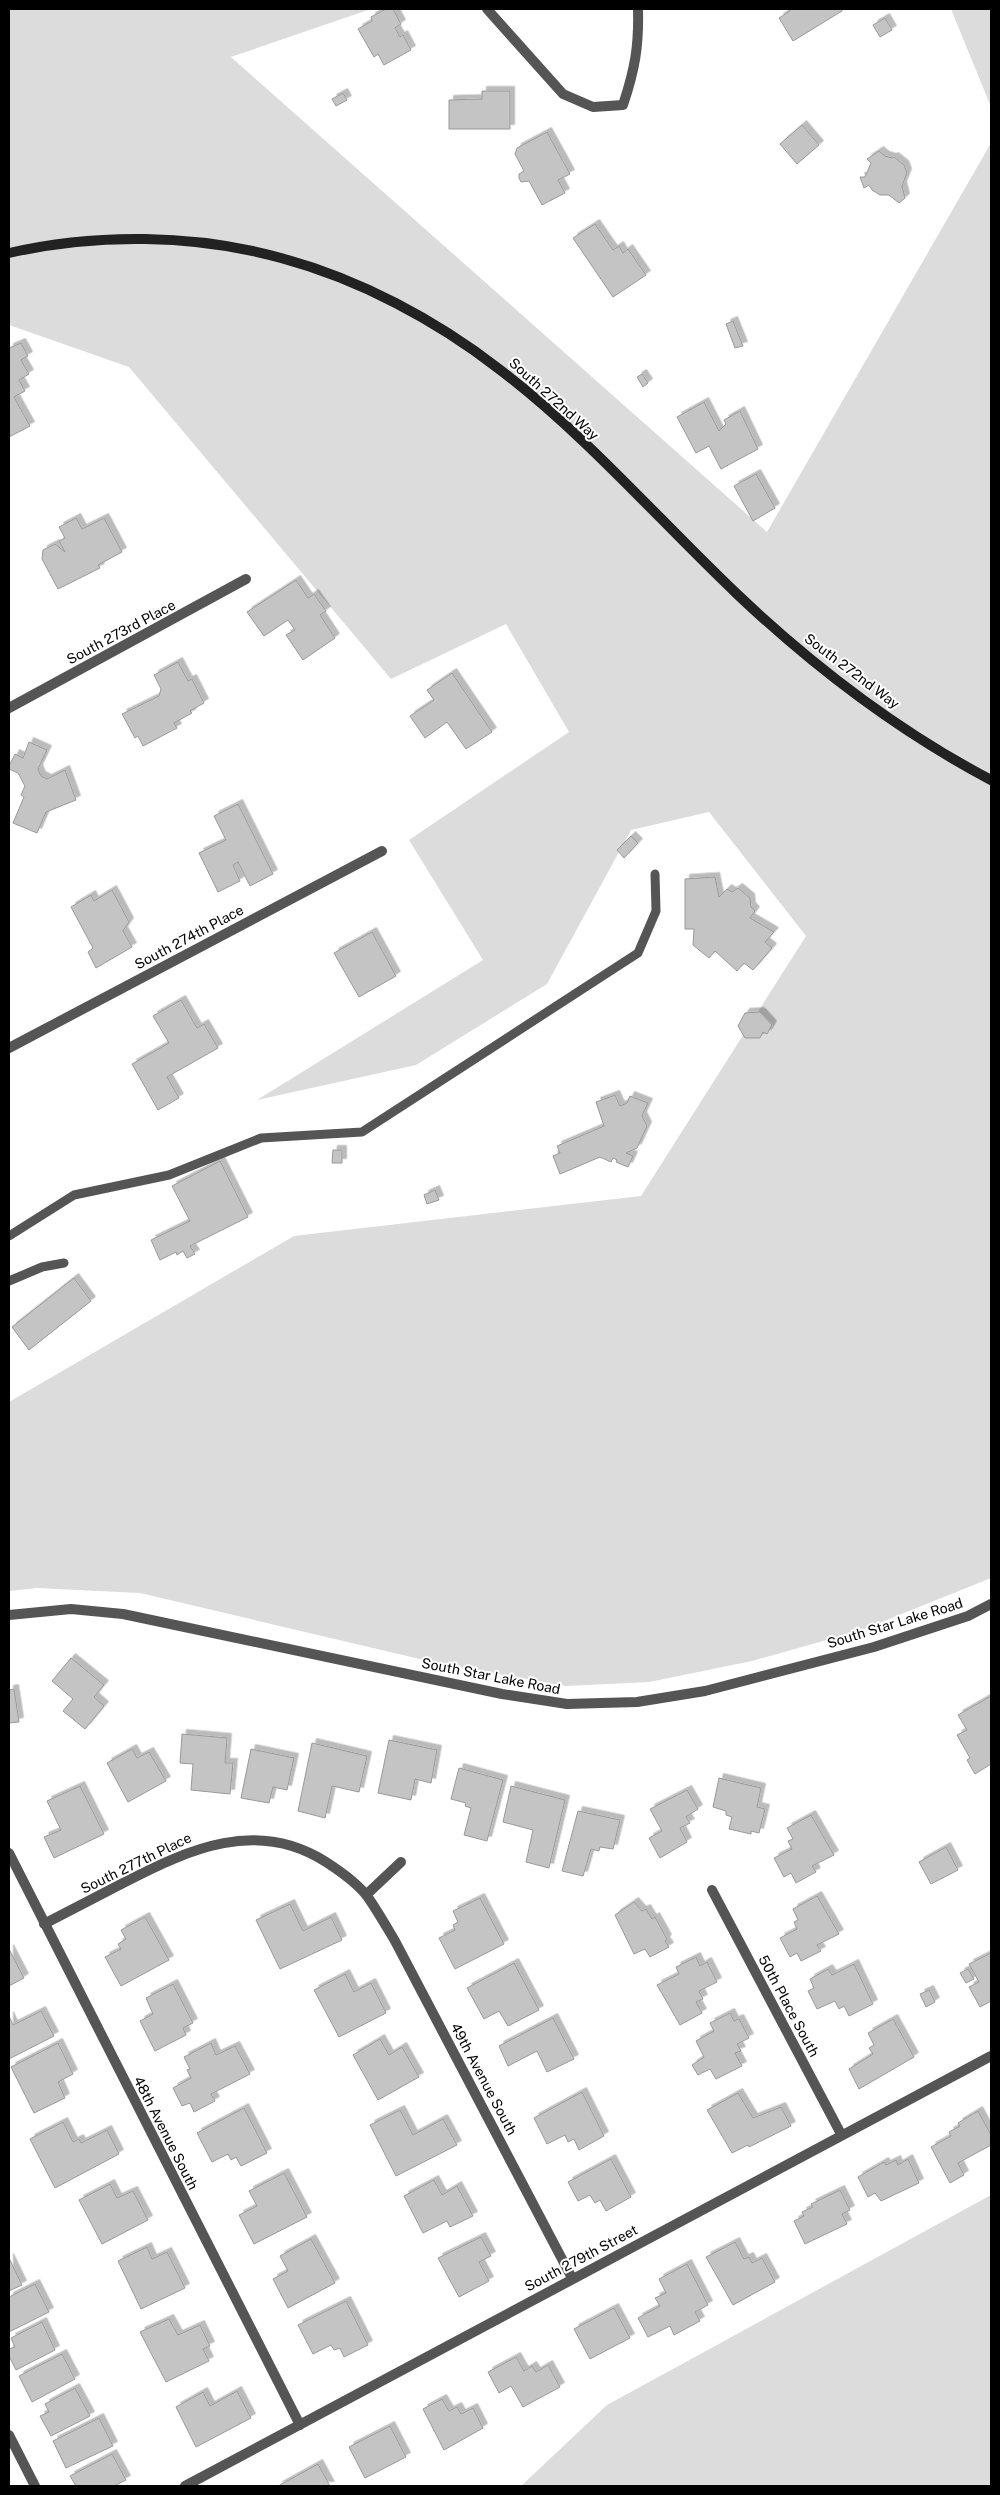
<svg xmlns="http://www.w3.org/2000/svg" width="1000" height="2495" font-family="'Public Sans',sans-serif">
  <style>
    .green { fill: #dcdcdc }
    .building { fill: #c4c4c4; stroke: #999; filter: url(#shadow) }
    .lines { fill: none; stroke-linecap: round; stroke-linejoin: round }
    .service { stroke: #555; stroke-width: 9 }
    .minor { stroke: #555; stroke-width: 10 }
    .tertiary { stroke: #555; stroke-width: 10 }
    .secondary { stroke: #222; stroke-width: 10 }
    .labels { text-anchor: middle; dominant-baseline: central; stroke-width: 4; stroke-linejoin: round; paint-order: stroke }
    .street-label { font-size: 14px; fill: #000; stroke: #fff }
  </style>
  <defs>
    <filter id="shadow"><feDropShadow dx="4.5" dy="-4.5" stdDeviation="0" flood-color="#0004"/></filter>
  </defs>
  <rect width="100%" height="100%" fill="#fff"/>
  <path class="green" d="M9 9H371L231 57 767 532 991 143V1578L862 1630 752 1661 649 1682 566 1686 441 1664 140 1593 37 1588 9 1591V1402L294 1236 641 1196 806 936 709 812 631 830 547 984 416 1065 257 1100 483 960 409 840 569 732 506 624 391 679 129 367 9 325Z
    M951 9H991V107Z
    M991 2195V2486H521L607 2405Z"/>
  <path class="building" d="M386 9H393L401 24 395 28 400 37 403 35 411 50 384 65 378 54 374 57 358 29 372 21 371 17Z
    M789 9H841L842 11 793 41 779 18 790 11Z
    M885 18 892 30 880 37 873 25Z
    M482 91H510V129H449V100L482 99Z
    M343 93 347 100 336 106 332 99Z
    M802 125 819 145 797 164 780 144Z
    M547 132 570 174 558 180 565 193 542 205 529 181 521 182 519 178V174L524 171 515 154 517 148Z
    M879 151 885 156 892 158 894 157 904 165 907 173 902 186 905 198 899 203 889 195H880L872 190 869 185 864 188 860 177H865L871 163 867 159Z
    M595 224 613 250 619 246 623 253 628 249 646 275 613 297 573 238Z
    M733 321 743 346 735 348 726 324Z
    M21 343 28 356 21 360 29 374 19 380 25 391 14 397 30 426 9 437V348Z
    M642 374 648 383 643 387 637 377Z
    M704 402 719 431 726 424 724 420 740 411 758 449 721 469 709 446 696 453 677 417Z
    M756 474 775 508 753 521 734 486Z
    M76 518 82 529 104 518 122 552 98 565 100 568 58 589 42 559 43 550 55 544 65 552 59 541 65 538 59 527Z
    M296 580 308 598 314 594 326 611 320 615 335 638 303 660 286 635 295 630 288 620 264 636 247 612Z
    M178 662 188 681 192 679 204 703 190 711 192 713 174 723 177 728 143 746 138 736 135 738 122 714 159 696 161 689 154 675Z
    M452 673 492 732 466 749 447 722 425 738 410 716 434 700 427 690Z
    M29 742 47 750 38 769 41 776 47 779 65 770 76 800 46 812 37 833 13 823 24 797 21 795 25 786 18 773 9 769V766L15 754 23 758Z
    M238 804 273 874 250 886 238 862 233 865 240 881 218 892 199 853 226 840 214 816Z
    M631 836 638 843 624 858 617 850Z
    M715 877 719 897 727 889 732 892 738 888 750 898 751 907 755 911 750 918 774 932 765 942 772 948 753 970 744 963 737 971 715 951 709 958 693 945 694 929H685V879Z
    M112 890 129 922 123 931 132 947 96 968 88 952 93 948 71 907 91 895 94 901Z
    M372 932 396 976 359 997 334 953Z
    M181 1000 197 1028 204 1024 218 1048 167 1077 179 1098 158 1110 132 1064 169 1043 153 1016Z
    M760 1012 772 1025 767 1034 763 1032 760 1038H745L738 1026 745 1013Z
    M615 1095 620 1106 627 1103 630 1096 648 1103 642 1116 647 1126 637 1148 626 1153 633 1156 628 1167 616 1162 617 1160 613 1158 611 1162 600 1157 560 1174 553 1156 560 1153 557 1146 604 1126 596 1102Z
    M333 1150H342V1163H332Z
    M220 1161 248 1217 190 1246 195 1254 187 1258 183 1251 177 1255 176 1252 160 1260 151 1240 190 1221 172 1186Z
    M435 1190 439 1200 427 1204 424 1195Z
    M74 1278 91 1301 29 1350 12 1327Z
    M71 1658 104 1685 94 1697 104 1706 85 1729 63 1711 73 1699 52 1681Z
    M14 1689 19 1722 9 1723V1690Z
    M991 1696V1764L975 1774 967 1760 970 1758 957 1735 967 1730 958 1715Z
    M182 1734 227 1738 225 1763H233L230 1794 191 1790 193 1764 180 1763Z
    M389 1740 437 1750 431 1783 415 1779 411 1800 378 1793Z
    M312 1743 367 1756 359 1792 332 1786 325 1818 298 1811Z
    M132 1749 137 1758 149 1752 166 1781 128 1802 107 1763Z
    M251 1749 294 1758 287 1790 273 1787 269 1803 241 1798Z
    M459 1768 503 1780 487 1841 464 1835 471 1808 465 1806 466 1803 451 1799Z
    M719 1778 761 1788 757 1807 765 1809 759 1833 751 1831V1834L729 1829 732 1817 726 1815V1811L713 1807Z
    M80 1786 104 1834 54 1858 44 1837 61 1830 47 1801Z
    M511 1786 565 1800 549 1868 526 1862 533 1830 503 1822Z
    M687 1790 698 1809 686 1817 690 1823 680 1828 687 1842 660 1858 649 1838 662 1831 650 1809Z
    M578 1811 620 1820 613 1849 600 1847 599 1851 591 1849 583 1876 562 1871Z
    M811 1815 834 1855 812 1866 816 1872 796 1883 791 1873 784 1877 774 1858 792 1849 788 1841 793 1839 787 1828Z
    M946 1847 958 1870 931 1884 919 1862Z
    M817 1896 839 1934 817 1945 821 1951 801 1961 797 1953 790 1957 780 1938 797 1929 794 1922 798 1920 793 1909Z
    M480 1898 504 1944 455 1969 439 1938 455 1930 453 1925 458 1922 453 1911Z
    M634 1902 642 1911 646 1909 652 1919 655 1917 667 1939 665 1941 669 1947 650 1957 645 1949 634 1954 615 1915Z
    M290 1904 303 1931 331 1917 342 1940 280 1969 256 1920Z
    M145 1917 169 1960 121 1986 105 1957 121 1949 118 1944 126 1939 121 1930Z
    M9 1949 24 1978 9 1986Z
    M991 1953V2001L980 2007 969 1987 979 1982 969 1964Z
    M696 1957 700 1966 707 1962 717 1982 699 1991 703 1999 696 2002 702 2013 680 2025 657 1985 679 1974 676 1967Z
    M514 1963 539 2010 508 2026 499 2011 484 2019 467 1988Z
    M854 1964 873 2004 849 2016 844 2006 839 2009 835 2001 817 2009 808 1991 814 1988 810 1979 828 1969 832 1975Z
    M968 1969 974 1979 966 1983 960 1973Z
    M345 1974 354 1992 371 1983 386 2013 339 2037 314 1990Z
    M173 1984 193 2023 183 2028 186 2035 155 2051 140 2021 153 2014 146 1998Z
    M929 1990 935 2002 926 2007 920 1994Z
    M41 2011 54 2036 9 2059V2016L13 2025Z
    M730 2013 734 2021 739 2019 749 2038 737 2044 741 2051 735 2053 742 2066 716 2079 710 2069 698 2075 692 2065 704 2057 696 2041 714 2031 710 2023Z
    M553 2018 574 2059 547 2072 537 2051 508 2066 499 2046Z
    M893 2019 914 2057 859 2089 849 2069 873 2054 869 2048 874 2045 868 2033Z
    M380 2039 389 2055 402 2047 419 2077 378 2100 353 2055Z
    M58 2043 73 2074 58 2082 65 2098 34 2113 11 2067Z
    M211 2043 216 2055 235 2046 250 2074 211 2094 215 2101 194 2112 190 2103 182 2106 173 2088 191 2078 187 2070 190 2069 184 2057Z
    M582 2092 604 2136 579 2150 574 2139 568 2142 565 2135 547 2144 534 2118Z
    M738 2093 753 2118 781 2107 791 2126 749 2147 748 2145 732 2153 707 2110Z
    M244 2108 267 2153 241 2166 236 2157 231 2160 228 2154 212 2162 197 2133Z
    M400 2110 413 2135 443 2119 457 2145 396 2176 370 2125Z
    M978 2111 991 2135V2145L958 2163 964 2175 950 2183 931 2147 951 2136 949 2132 960 2126 958 2123Z
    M63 2122 73 2142 79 2139 81 2143 107 2130 119 2154 55 2188 30 2139Z
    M611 2159 631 2197 606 2211 600 2200 595 2203 590 2195 578 2201 568 2182Z
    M908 2159 919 2183 881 2201 875 2193 868 2197 858 2177 884 2162 886 2165 896 2160 898 2165Z
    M284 2173 307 2217 254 2244 239 2215 257 2206 249 2191Z
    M434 2180 442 2195 457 2186 473 2216 450 2227 447 2221 423 2233 404 2196Z
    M110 2184 117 2198 133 2191 148 2220 102 2244 79 2200Z
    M840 2190 850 2210 842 2214 847 2224 805 2244 794 2221 804 2216 802 2212 813 2207 811 2204Z
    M481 2237 491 2256 479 2262 489 2281 459 2297 438 2258Z
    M311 2239 335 2283 288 2308 273 2279 288 2271 280 2256Z
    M735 2242 744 2259 749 2257 752 2263 762 2258 775 2282 733 2305 706 2257Z
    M147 2247 152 2259 167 2252 185 2288 141 2309 118 2261Z
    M9 2258 22 2285 9 2291Z
    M687 2264 708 2305 695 2312 700 2321 674 2335 670 2326 648 2337 638 2318 660 2306 655 2298 666 2293 659 2279Z
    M35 2284 49 2312 9 2332V2297Z
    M346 2301 368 2345 344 2357 340 2348 334 2350 331 2345 313 2354 298 2325Z
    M614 2308 630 2338 590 2359 574 2329Z
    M169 2319 178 2335 200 2325 210 2346 203 2349 209 2361 166 2382 140 2332Z
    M42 2322 55 2350 16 2370 9 2356V2349L15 2347 11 2338Z
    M62 2354 75 2379 32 2402 19 2376Z
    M516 2357 524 2371 532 2366 536 2372 548 2365 560 2387 523 2407 511 2386 499 2393 488 2372Z
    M75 2388 90 2416 51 2436 40 2416 49 2412 45 2404Z
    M237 2391 251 2418 196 2447 176 2407 203 2392 210 2406Z
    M442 2399 449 2411 457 2407 461 2414 473 2408 483 2428 444 2450 423 2409Z
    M99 2418 113 2446 66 2468 53 2441Z
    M390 2426 406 2457 365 2478 349 2447Z
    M112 2454 126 2480 114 2486H76L70 2476Z
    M318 2464 330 2486H278Z"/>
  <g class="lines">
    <path class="service" d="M9 1236 74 1195 169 1175 261 1138 362 1132 638 953 656 911 655 874
      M9 1281 42 1267 64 1263"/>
    <path class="minor" d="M487 9 563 94 593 107 623 105C635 69 639 46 638 9
      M9 708 246 579
      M9 1048 382 851
      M9 1853 300 2425
      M712 1890 841 2134
      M366 1895 401 1862
      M44 1924C71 1910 98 1896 125 1882 189 1849 257 1818 326 1862 340 1871 356 1882 367 1896 377 1910 386 1926 395 1941L572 2278
      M9 2435 35 2486
      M185 2486 991 2056"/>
    <path class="tertiary" d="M9 1615 71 1609 123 1614 502 1694 567 1704 637 1702 705 1691 874 1647 968 1616 991 1604"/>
    <path class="secondary" d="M9 253C96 233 195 234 281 258 359 279 436 320 499 369 586 435 658 519 737 594 813 666 898 731 991 780"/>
  </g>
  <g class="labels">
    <g class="street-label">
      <text transform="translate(554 399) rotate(42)">South 272nd Way</text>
      <text transform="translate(121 632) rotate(-28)">South 273rd Place</text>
      <text transform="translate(852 671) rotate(37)">South 272nd Way</text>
      <text transform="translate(189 937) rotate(-28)">South 274th Place</text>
      <text transform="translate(895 1623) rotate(-17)">South Star Lake Road</text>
      <text transform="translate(491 1676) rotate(11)">South Star Lake Road</text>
      <text transform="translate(136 1863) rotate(-26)">South 277th Place</text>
      <text transform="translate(789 2006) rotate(62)">50th Place South</text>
      <text transform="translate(484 2079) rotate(62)">49th Avenue South</text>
      <text transform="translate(166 2133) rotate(63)">48th Avenue South</text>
      <text transform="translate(581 2258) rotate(-28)">South 279th Street</text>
    </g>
  </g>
  <rect width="1000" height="2495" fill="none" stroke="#000000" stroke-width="20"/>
</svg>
